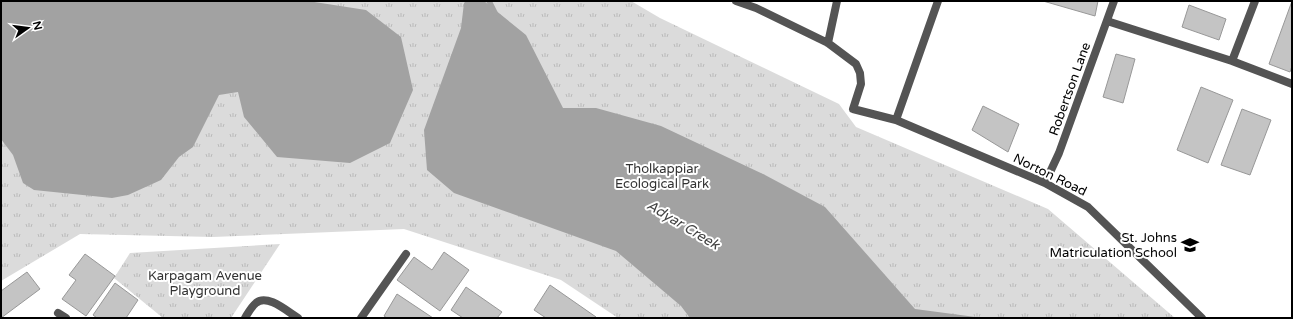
<svg xmlns="http://www.w3.org/2000/svg" width="1293" height="319" font-family="'Varela Round',sans-serif">
  <style>
    .grass { fill: url(#grass-tufts) }
    .water { fill: #a2a2a2 }
    .lines { fill: none; stroke-linecap: round; stroke-linejoin: round }
    .stream { stroke: #a2a2a2; stroke-width: 5.5 }
    .building { fill: #c4c4c4; stroke: #989898 }
    .street { stroke: #545454; stroke-width: 8 }
    .labels { text-anchor: middle; dominant-baseline: central; stroke-width: 4; stroke-linejoin: round; paint-order: stroke }
    .street-label { font-size: 13px; fill: #000; stroke: #fff }
    .park-label { font-size: 13px; fill: #323232; stroke: #fff }
    .poi-label { font-size: 13px; fill: #000; stroke: #fff; text-anchor: end }
    .water-label { font-size: 14px; font-style: italic; fill: #434343; stroke: #fff }
  </style>
  <defs>
    <pattern id="grass-tufts" width="24" height="20" patternUnits="userSpaceOnUse"><rect width="24" height="20" fill="#dbdbdb"/><path d="M3 7l-1-3M5 7V3M7 7l1-3M15 17l-1-3M17 17v-4M19 17l1-3" fill="none" stroke="#bababa"/></pattern>
  </defs>
  <rect width="100%" height="100%" fill="#fff"/>
  <path class="grass" d="M1 1H631L660 18 839 104 856 127 1048 209 1175 318H618L561 280 404 229 213 237 80 234 1 281Z
    M280 244 231 318H163L114 278 130 253Z"/>
  <path class="water" d="M1 1H308L366 10 401 37 413 90 390 143 350 163 277 157 244 117 238 92 219 95 193 147 179 157 161 180 128 195 112 198 34 190 23 183 13 155 1 139Z
    M466 1H484L526 35 563 108H596L661 126 765 175 825 207 915 309 983 318H690L681 306 616 251 454 193 427 170 424 130 461 28 464 3Z"/>
  <g class="lines">
    <path class="stream" d="M489 1 495 13"/>
  </g>
  <path class="building" d="M1043 1H1098L1095 16Z
    M1292 1V66L1290 72 1269 64Z
    M1189 5 1226 19 1219 40 1182 27Z
    M1116 54 1135 59 1123 103 1103 97Z
    M1201 87 1233 100 1208 163 1177 150Z
    M983 106 1019 124 1008 152 972 130Z
    M1242 109 1271 120 1250 175 1221 165Z
    M444 252 469 270 440 311 397 280 414 257 432 270Z
    M85 254 115 276 86 316 62 299 76 280 69 275Z
    M27 272 40 289 1 318V291Z
    M115 283 138 300 126 318H97L93 315Z
    M550 285 596 317 595 318H546L534 310Z
    M466 287 502 312 497 318H463L451 310Z
    M397 294 433 318H387L384 316Z"/>
  <g class="lines">
    <path class="street" d="M736 1 756 8 828 43 856 64 860 73 861 84 853 109 896 120 1045 183 1088 207 1202 318
      M1107 21 1232 61 1292 84
      M828 43 837 1
      M1232 61 1255 1
      M896 120 938 1
      M1045 183 1059 153 1114 1
      M58 313 66 318
      M245 318C248 313 251 307 256 303 267 293 288 312 298 318
      M361 318 406 254"/>
  </g>
  <defs>
    <g id="school-bare" transform="scale(1.38)"><path d="M0-5L7-2L0 1L-7-2ZM-4 1L0 2.5L4 1V4Q0 6-4 4Z" fill="#000" stroke="#fff" stroke-width="2.5" paint-order="stroke"/></g>
  </defs>
  <g fill-rule="evenodd">
    <use href="#school-bare" x="1190" y="245"/>
  </g>
  <g class="labels">
    <g class="street-label">
      <text transform="translate(1070 89) rotate(-70)">Robertson Lane</text>
      <text transform="translate(1050 175) rotate(26)">Norton Road</text>
    </g>
    <g class="park-label">
      <text x="662" y="169">Tholkappiar<tspan x="662" dy="15">Ecological Park</tspan></text>
      <text x="205" y="276">Karpagam Avenue<tspan x="205" dy="15">Playground</tspan></text>
    </g>
    <g class="poi-label">
      <text x="1177" y="238">St. Johns<tspan x="1177" dy="15">Matriculation School</tspan></text>
    </g>
    <g class="water-label">
      <text transform="translate(683 225) rotate(31)">Adyar Creek</text>
    </g>
  </g>
  <rect width="1293" height="319" fill="none" stroke="#000000" stroke-width="4"/>
  <g transform="translate(28 28) rotate(76)" stroke="#ffffff" stroke-width="3" paint-order="stroke">
  <path d="M0-3L7 15L0 10L-7 15Z" fill="#000000"/>
  <text y="-6" font-size="11" font-weight="bold" text-anchor="middle" fill="#000000">N</text>
  </g>
</svg>
